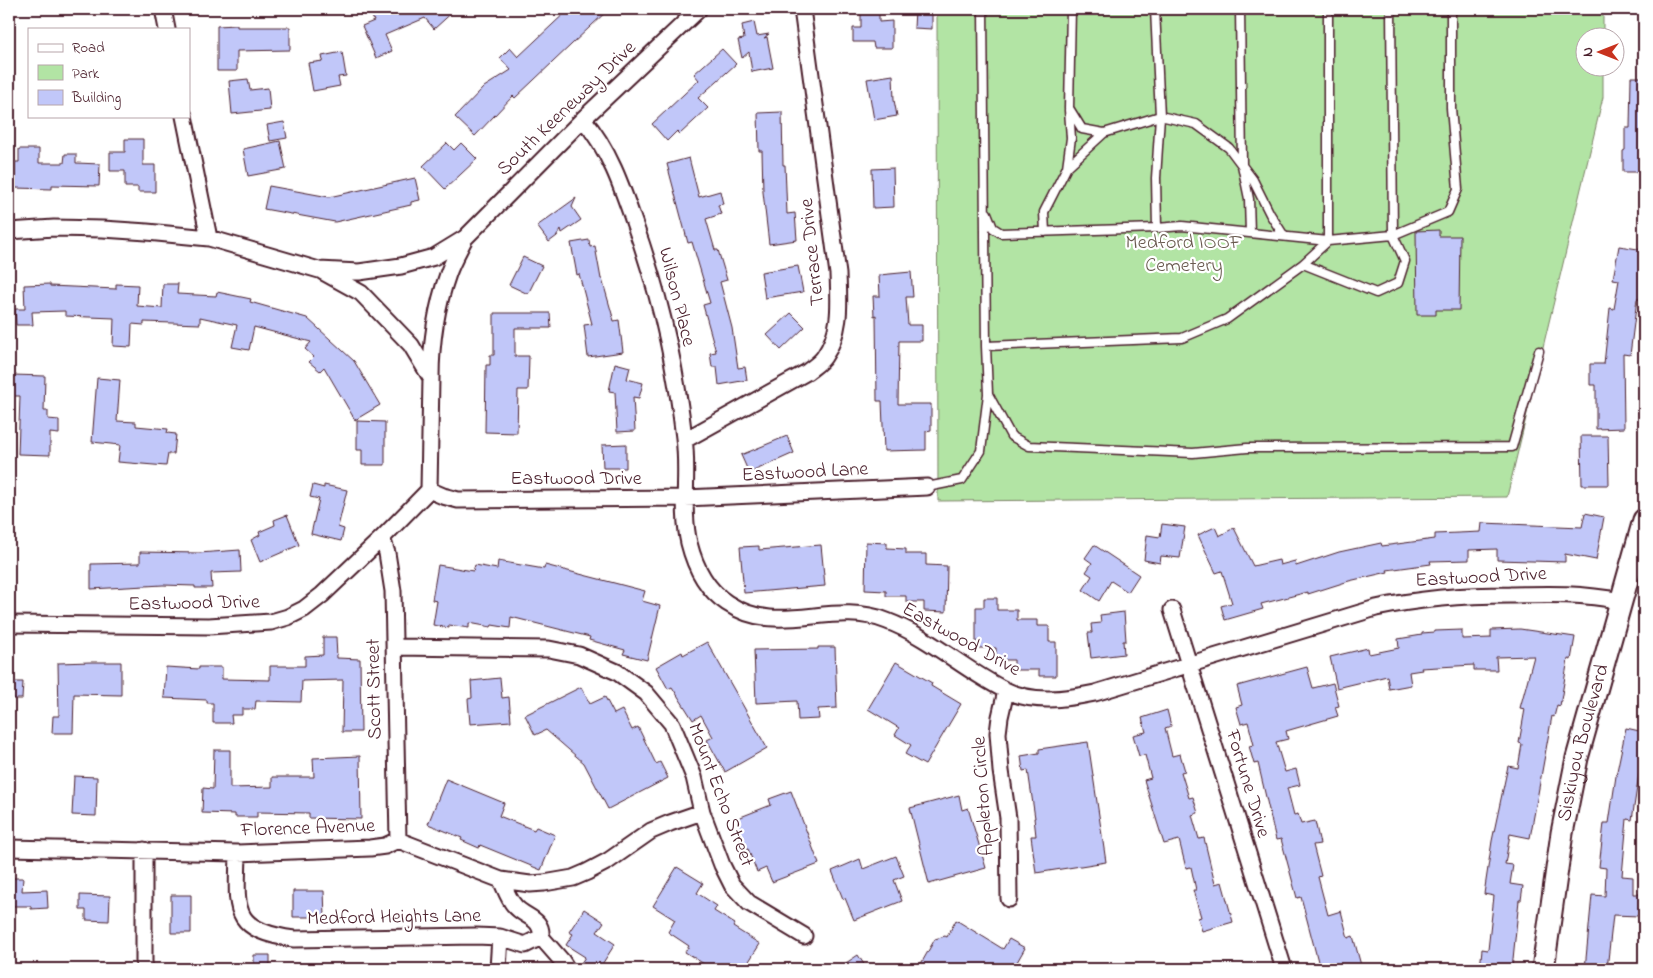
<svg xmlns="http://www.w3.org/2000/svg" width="1653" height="978" font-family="'Indie Flower',sans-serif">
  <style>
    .green { fill: #b2e4a4; stroke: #7e8268 }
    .building { fill: #c1c7f9; stroke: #4a1f2b }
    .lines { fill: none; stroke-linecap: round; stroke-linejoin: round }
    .lane-casing { stroke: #4a1f2b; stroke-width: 11 }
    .street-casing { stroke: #4a1f2b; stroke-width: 19 }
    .secondary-casing { stroke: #4a1f2b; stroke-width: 25 }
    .lane { stroke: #fff; stroke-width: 8 }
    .street { stroke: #fff; stroke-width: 15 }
    .secondary { stroke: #fff; stroke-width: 21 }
    .labels { text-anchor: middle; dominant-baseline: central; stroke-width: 4.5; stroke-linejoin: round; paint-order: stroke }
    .street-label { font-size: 20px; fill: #4a1f2b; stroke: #fff }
    .park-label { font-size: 20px; fill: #695a4f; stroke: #fff }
  </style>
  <rect width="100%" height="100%" fill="#fff"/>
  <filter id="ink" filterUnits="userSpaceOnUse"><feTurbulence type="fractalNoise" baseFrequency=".02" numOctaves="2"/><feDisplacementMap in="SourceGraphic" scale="10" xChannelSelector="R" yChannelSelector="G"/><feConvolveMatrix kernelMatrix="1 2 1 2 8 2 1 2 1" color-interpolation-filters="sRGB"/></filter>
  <g filter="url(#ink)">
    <path class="green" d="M937 9H1603V37L1586 38V68H1603V97L1507 497 938 501Z"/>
    <path class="building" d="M384 9H456L434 29 425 18 385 35 392 51 376 58 362 26 374 21 371 14Z
      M569 9H609L515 98 513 96 475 136 455 117 484 87 511 70 500 58 510 48 518 57Z
      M861 9H879V22L892 21V48H874L873 42H853V28H861Z
      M915 9H932V29L914 28Z
      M754 22 757 36 769 34 764 38 767 37 773 68 752 72 749 52 742 58 738 40 744 39 742 25Z
      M237 25V27H290V50L237 51V71H217V26Z
      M722 49 736 64 698 98 708 108 680 134 677 131 667 141 652 124 699 80 694 74Z
      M342 52 346 76 338 77 340 86 313 91 308 63 323 61 322 56Z
      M893 75 894 100 897 116 874 120 867 79Z
      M1631 77H1644V172H1623V151L1625 150V128H1630Z
      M248 79 250 90 268 88 270 110 232 114 229 81Z
      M782 112 783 165H785L787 214 795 213 797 240 769 244 763 192 762 151H759L758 113Z
      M284 122 287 138 270 141 267 125Z
      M125 139H143V165H155V192H138V187H125V171H110V152H125Z
      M280 141 286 169 248 176 243 149Z
      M447 143 454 150 461 143 477 159 445 189 423 166Z
      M19 149H39V163H64L65 154H76V163L100 164 99 186 52 185V189L15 188V162H19Z
      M689 158 699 197 720 191 723 204 718 205 721 214 706 219 715 250H718L727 280 720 282 732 328 738 368 745 367 747 380 719 385 717 367H712L710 353 716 352 703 305 710 303 692 242 688 243 667 164Z
      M893 168 894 207 873 208 872 169Z
      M415 178 420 200 411 202V205L335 222 264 209 269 186 329 197Z
      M576 198 572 207 581 220 562 233 561 229 557 236 549 242 537 226Z
      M1439 230V236H1460L1459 310H1436V315H1417L1416 231Z
      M589 240 590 247 595 246 601 279H602L614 321 619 320 623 352 588 357 584 325 592 324 579 274 577 275 571 243Z
      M1619 246 1644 250V274L1640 299H1637L1630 355 1623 354 1624 428 1596 429V385H1590V364H1604L1610 308 1614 309 1619 280 1613 279Z
      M523 257 542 266 528 294 509 285Z
      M798 266 803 292 765 298 761 272Z
      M911 272 913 297H906L908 325H922V341H899L898 404H931V430L926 431V450L884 451 882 401H877L876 315 874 316 873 296H880L879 275Z
      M50 284V286L116 289V284L138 285 137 306 162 308 163 284H178L177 294 216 296 217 292 251 299 250 302 307 318 354 361 380 405 355 420 324 367 320 371 309 362 314 357 305 349 311 342 254 327 249 350 232 347 237 325 200 317V324L144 322V325L132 324 131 347 113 346 114 318 65 316V311L32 312 33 325H16L15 309H25L24 285Z
      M494 313H550L551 328H515V356H529L528 390H518L517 433 485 432 486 365H490V355H494Z
      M791 313 805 327 781 350 767 335Z
      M615 363 630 367 627 379 643 383 639 398 633 397 635 431 617 432 615 392 609 391Z
      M13 375 45 376 44 411H48V419L59 420V434L50 433V455L18 454 20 396H12Z
      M97 378 120 380 117 421 136 422V426L168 429 167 433 176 434 174 454H168L166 466 118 462 120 445 92 442Z
      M357 421 385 422V465H362V450H357Z
      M787 436 794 453 749 473 741 455Z
      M1581 436H1608L1609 485H1582Z
      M626 444V468H603L602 445Z
      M313 485 324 488V485L347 490 338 527 344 529 341 541 311 534 319 499 310 497Z
      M1585 513 1604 517 1596 560 1565 554V562L1497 560V549L1469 550V560L1430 561 1431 564 1387 570 1388 572 1349 581 1308 594V592L1261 604 1263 609 1225 620 1221 606 1232 603 1222 571 1216 573 1198 535 1215 527 1219 536 1234 528 1253 566 1279 560 1280 565 1295 561 1296 566 1339 552 1381 543 1382 546 1435 539V534L1481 532 1482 523 1582 527Z
      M287 515 299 545 260 562 251 540 260 535 259 532 275 525 274 520Z
      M1162 524 1185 527 1180 558 1161 556 1160 563 1144 560 1147 535 1160 537Z
      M866 542 887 543V548L906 549V554H926V565L947 566 946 612 924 611V602H906V596H886V591L865 590Z
      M821 545 825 586 744 593 740 547 759 546V550Z
      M1094 545 1139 575 1128 592 1111 581 1099 601 1083 590 1092 576 1086 572 1092 563 1085 558Z
      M240 550 241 572 211 573 212 588H195V586L163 585 91 589V564L140 563V552L199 553Z
      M498 561 544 569 545 565 645 591 642 601 660 606 647 660 623 654 625 650 589 640 590 637 511 617 510 628 492 625 491 627 469 623V628L449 625V628L433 625 437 601 432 600 438 565 473 571 475 565 497 569Z
      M984 598H997V610H1017V620H1037V626H1049V642H1056V676H1039V670H1014V660H996V648H976V607H984Z
      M1124 612 1126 641H1123L1124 654 1091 658 1088 633H1092L1091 624 1101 623 1100 615Z
      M1520 629 1575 637 1571 660 1568 659 1560 706 1557 705 1554 717 1552 716 1530 838 1510 834 1505 864 1513 865 1510 884 1523 886 1521 900H1519L1512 969H1480L1482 949 1488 950 1494 896 1484 894 1492 841 1508 766 1518 768 1522 744 1519 743 1525 709 1520 708 1534 656 1496 657 1497 670H1474V665L1421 668 1422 670 1409 672 1411 685 1389 689 1387 676 1337 688 1330 657 1368 648 1369 654 1399 648 1398 639 1422 635V633L1435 632V631L1462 630V639L1491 638V630Z
      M323 637H336L337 658 360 659 361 732H342L343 680 302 681 301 702 256 701 255 709H242V715H231L232 723H213V703H207V700L164 698 166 667 199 669V667H222V679L270 680V666H305V656L323 655Z
      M707 642 767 748 725 772 707 740 713 737 701 715 693 720 672 687 668 689 656 667 682 652 683 655Z
      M818 647H835L837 708 818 709 819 719 798 720 797 701 756 703 754 650 818 649Z
      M91 662H121V695L74 694 73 733H52L53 716H59L58 663Z
      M896 662 932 683 931 686 961 704 925 765 905 754 911 745 895 735 899 728 868 709Z
      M1307 667 1313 688 1333 683 1339 706 1335 707 1338 716 1286 731 1288 739 1276 742 1285 772 1296 769 1300 785 1287 788 1294 815 1298 814 1301 824 1315 821 1320 844 1313 845 1321 876 1318 877 1328 915 1341 911 1348 938 1353 936 1362 969H1320L1301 897 1297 898 1281 839 1276 840 1258 763 1254 764 1249 746 1254 745 1248 722 1241 724 1236 707 1242 705 1237 686Z
      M500 678 502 698 509 697 511 721 470 724 468 699 472 698 471 681Z
      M9 682H23L22 699H9Z
      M581 687 590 704 605 697 614 714 622 710 632 730 638 727 656 764 660 762 668 778 608 809 584 763 546 730 535 735 525 715Z
      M1167 710 1171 726 1165 728 1172 756 1180 754 1185 771 1181 772 1189 798 1193 797 1198 813 1192 815 1199 839 1204 838 1215 884 1222 882 1233 922 1202 931 1198 918 1201 917 1193 890H1196L1191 867 1186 868 1179 840 1164 844 1144 780 1151 778 1145 755 1139 756 1133 735 1146 732 1142 718Z
      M1626 728 1644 732V775L1639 774 1632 820 1627 819 1622 876 1633 877V894H1640L1639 916 1613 915 1607 969H1585L1592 895 1605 896 1606 868 1599 867 1604 823H1609L1616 776Z
      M1088 742 1106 862 1036 873 1031 836H1036L1034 818H1035L1028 770 1023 771 1021 756 1039 753V749Z
      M214 750H230V788L272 787V777H314L313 758 360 756 361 819 309 818V813L257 812V817H235V814L202 813 203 788 213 789Z
      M74 776 97 777 96 816 72 815Z
      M446 779 504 803 499 816 534 830 536 827 555 835 541 870 480 845 479 848 461 840 462 838 428 824Z
      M791 791 819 864 772 882 766 868 757 872 748 849 745 850 733 820 771 805 769 799Z
      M959 795 962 810 968 808 986 868 929 884 910 808Z
      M896 856 904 876 894 880 902 901 854 920 845 898 843 899 832 871 860 859 863 869Z
      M677 867 703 883 697 893 717 906 714 911 735 924 733 927 760 944 744 969H712L685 952 689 946 668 932 675 920 653 906Z
      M9 878H23L22 891 47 890 48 908 31 909V906H9Z
      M293 891H324L325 917H293Z
      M80 895 110 896 109 921 86 920V910H80Z
      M171 895H191V933H171Z
      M584 909 604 922 597 932 615 944 599 969H577L585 957 566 945 573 934 569 932Z
      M956 920 1003 949 1009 939 1025 948 1013 969H918L935 939 945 936 947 937Z
      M254 955H270V969H254Z
      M858 955 867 969H837Z"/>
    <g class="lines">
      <g class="lane-casing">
        <path id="lane" d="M983 9 986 346 988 394 1011 436 1029 446 1193 453 1247 448 1512 447 1539 351
          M1071 9 1069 108 1082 129 1104 133
          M1155 9 1160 116 1156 178 1157 228
          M1240 9 1242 165 1249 199 1250 233
          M1067 167 1071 138 1069 110
          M987 213 993 228 1001 233 1157 228 1182 226 1328 241V9
          M1045 232 1044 212 1067 167 1104 133 1160 116 1196 124 1229 148 1253 180 1270 214 1284 236
          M1303 264 1376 293 1398 283 1405 261 1393 235 1391 9
          M986 346 1182 338 1227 319 1303 264 1328 241 1393 235 1448 212 1458 189 1451 108V9
          M927 487 962 480 981 451 988 394"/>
      </g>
      <g class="street-casing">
        <path id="street" d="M163 9 167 29
          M184 116 209 238
          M583 119C609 149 622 187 635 225 659 293 676 366 684 438 689 472 681 509 689 543 695 567 706 589 727 603 779 638 831 599 887 621 930 637 964 670 1005 690 1033 704 1066 699 1095 693L1376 608C1422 598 1464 595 1510 595 1550 594 1581 593 1621 601
          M9 231 54 228 103 229 147 232 209 238 319 270 359 272 401 266 434 257 465 238C459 250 452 262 448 274 436 308 431 343 431 378
          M465 238 583 119 699 9
          M323 272 361 293 411 345 431 378 429 490
          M685 440 807 372C813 367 820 363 824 357 842 331 839 303 838 274L802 9
          M429 490 443 496 458 500 685 498 927 487
          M382 538 387 553 393 591 398 840
          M1172 610 1284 969
          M9 624 209 626 271 622 288 617 304 609 322 595 382 538 429 490
          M394 647 549 649 579 655 617 672 646 693 672 724 694 777 702 812 722 865 732 885 749 903 804 936
          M1006 691 1000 717 998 733 1001 771 1008 818 1009 899
          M9 848 238 853 370 848 385 846 398 840 501 880 530 884 544 883 573 878 587 872 608 861 651 831 670 823 702 812
          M238 853C237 908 229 930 294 939L476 936 500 937 525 945 541 937C543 917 524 918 514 905 508 898 505 888 501 880
          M541 937 562 961 567 969
          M144 969V850
          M498 969 500 937"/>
      </g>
      <g class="secondary-casing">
        <g id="secondary">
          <path id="s1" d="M1543 969 1562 833 1577 758 1644 520"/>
        </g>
      </g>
      <use href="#lane" class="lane"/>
      <use href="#street" class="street"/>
      <use href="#secondary" class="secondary"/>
    </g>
  </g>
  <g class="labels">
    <g class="street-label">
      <text transform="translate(567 109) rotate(-44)">South Keeneway Drive</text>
      <text transform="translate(813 252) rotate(-96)">Terrace Drive</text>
      <text transform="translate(676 297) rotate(76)">Wilson Place</text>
      <text transform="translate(805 473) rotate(-3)">Eastwood Lane</text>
      <text x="576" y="479">Eastwood Drive</text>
      <text transform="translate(1481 578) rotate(-3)">Eastwood Drive</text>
      <text transform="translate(194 604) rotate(-1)">Eastwood Drive</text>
      <text transform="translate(961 640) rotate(29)">Eastwood Drive</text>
      <text transform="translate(375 689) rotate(-91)">Scott Street</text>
      <text stroke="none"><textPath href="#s1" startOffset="230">Siskiyou Boulevard</textPath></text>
      <text transform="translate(1247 784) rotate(73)">Fortune Drive</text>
      <text transform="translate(720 795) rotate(69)">Mount Echo Street</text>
      <text transform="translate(984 796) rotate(-94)">Appleton Circle</text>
      <text transform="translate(308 829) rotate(-2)">Florence Avenue</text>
      <text transform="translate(394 918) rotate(-1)">Medford Heights Lane</text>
    </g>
    <g class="park-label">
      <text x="1184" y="243">Medford IOOF<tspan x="1184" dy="23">Cemetery</tspan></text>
    </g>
  </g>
  <rect width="1653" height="978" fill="none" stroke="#fff" stroke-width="30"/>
  <rect x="15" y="15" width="1623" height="948" fill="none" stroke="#4a1f2b" stroke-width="2" filter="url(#ink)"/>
  <rect x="28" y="28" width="162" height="90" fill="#ffffff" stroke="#b7a5aa"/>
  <rect x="38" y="44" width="25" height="8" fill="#ffffff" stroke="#b7a5aa"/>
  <text x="72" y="52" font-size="15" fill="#4a1f2b">Road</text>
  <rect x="38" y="65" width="25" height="15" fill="#b2e4a4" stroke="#b7a5aa"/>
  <text x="72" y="78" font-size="15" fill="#4a1f2b">Park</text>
  <rect x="38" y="90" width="25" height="15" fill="#c1c7f9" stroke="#b7a5aa"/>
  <text x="72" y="102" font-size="15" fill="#4a1f2b">Building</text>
  <g transform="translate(1600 52) rotate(270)"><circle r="24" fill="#ffffff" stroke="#b7a5aa"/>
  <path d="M0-4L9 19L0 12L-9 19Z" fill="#c8321e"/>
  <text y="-8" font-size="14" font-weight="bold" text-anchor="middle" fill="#4a1f2b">N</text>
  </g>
</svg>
